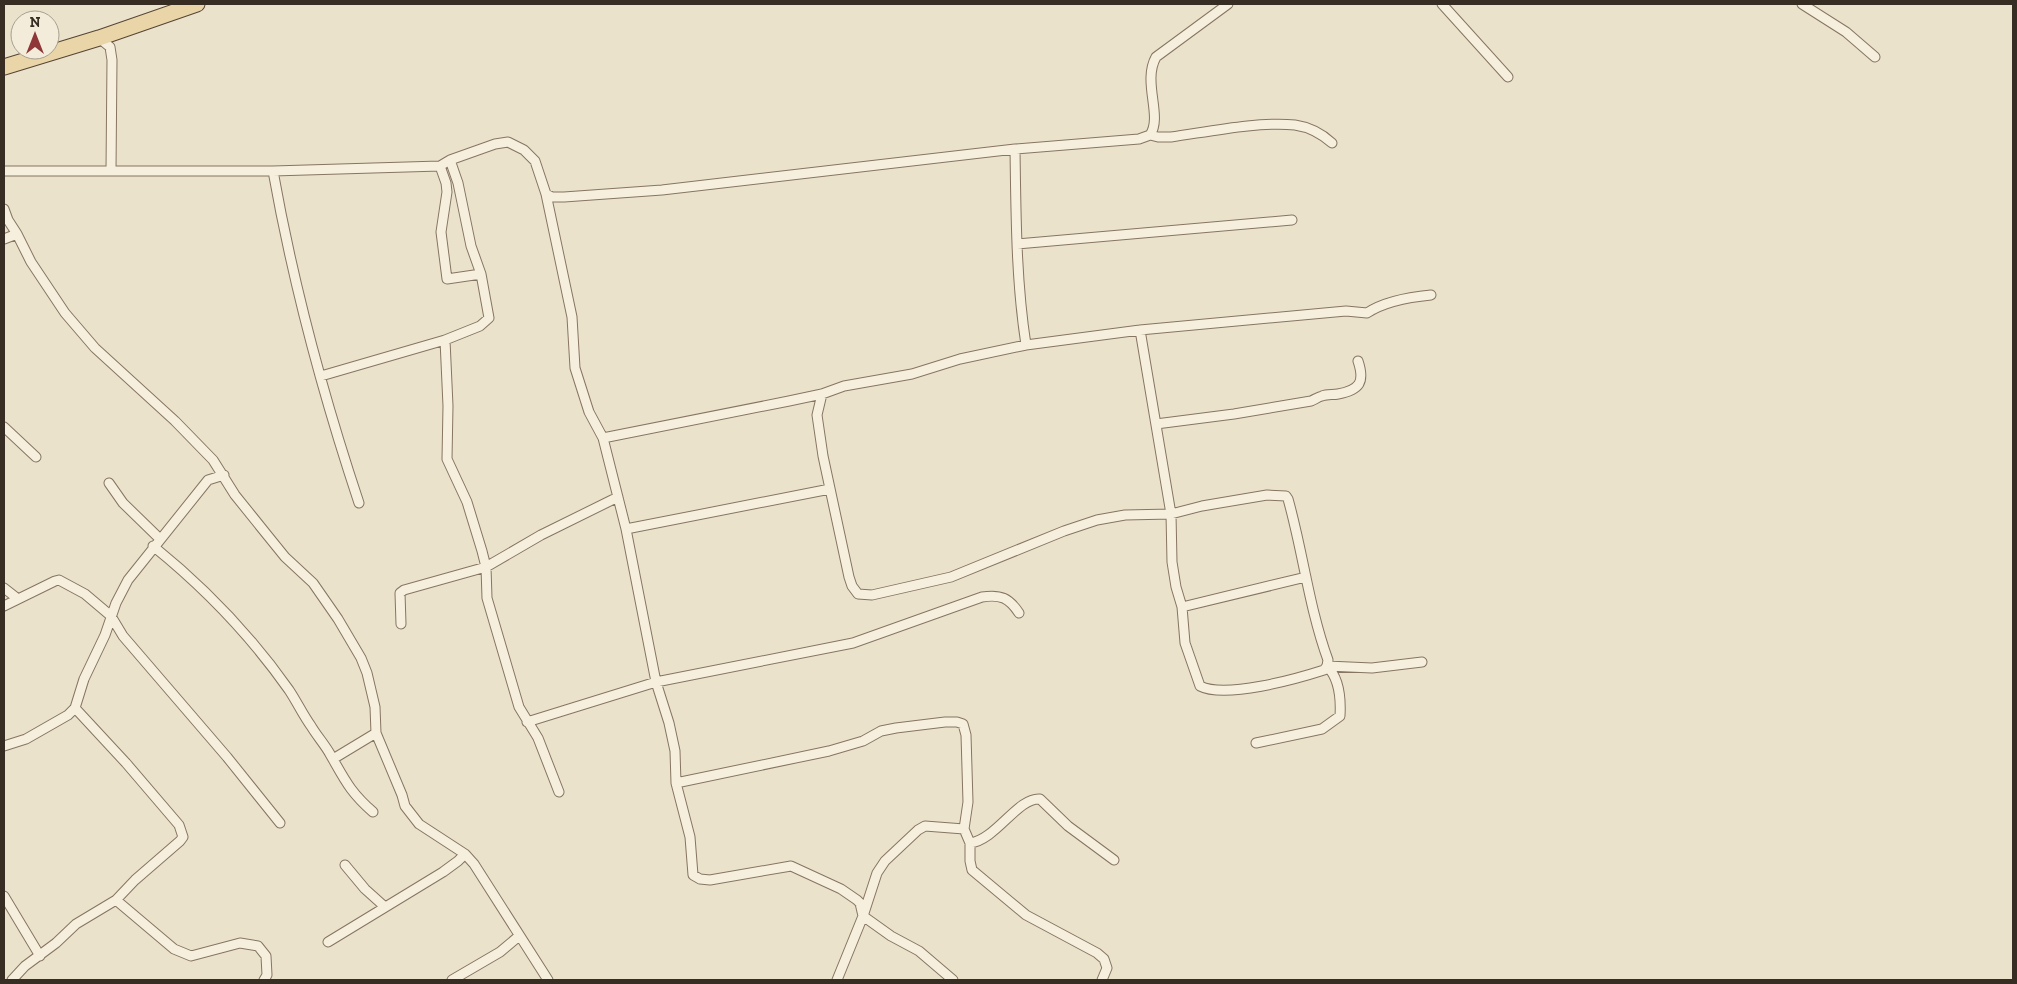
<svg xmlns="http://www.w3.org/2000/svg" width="2017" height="984" font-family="'Zilla Slab',serif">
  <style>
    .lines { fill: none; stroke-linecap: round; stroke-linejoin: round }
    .street-casing { stroke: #867561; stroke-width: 11 }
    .primary-casing { stroke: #554434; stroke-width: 17 }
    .street { stroke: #f6efde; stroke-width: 9 }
    .primary { stroke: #e9d5a8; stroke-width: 15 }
  </style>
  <rect width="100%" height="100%" fill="#ebe2cb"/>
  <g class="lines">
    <g class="street-casing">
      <path id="street" d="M1442 4 1508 77
        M1802 4 1846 32 1875 57
        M99 38 110 47 112 60 111 170
        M1150 135 1158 137H1171C1207 132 1260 121 1295 125 1309 127 1322 134 1332 143
        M1015 149C1016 215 1016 280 1026 345
        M450 160 458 183 471 246 481 274
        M440 166 446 183 447 192 441 232 447 279 481 274 489 318 480 326 445 340 448 406 447 459 467 502 482 551 486 567 487 598 519 707 538 738 559 792
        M4 171H273L440 166 450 160 495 144 508 142 524 150 535 161 546 194 552 197H564L662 190 1015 149 1139 139 1150 135C1163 116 1142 82 1156 57L1228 4
        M273 171C293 283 323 395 359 503
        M546 194 572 317 575 368 589 412 603 438 626 529 656 682 669 723 675 751 676 783 690 837 693 875 700 879 710 880 791 866 841 889 857 900 860 903 863 916 891 936 919 951 953 980
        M4 209 8 220 17 234 31 262 65 313 95 348 175 421 213 460 235 495 268 536 285 557 313 583 338 619 361 658 367 673 375 707 376 733 402 795 405 806 419 824 465 854 474 864 548 980
        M4 239 17 234
        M1017 244 1292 220
        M1140 330 1171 514 1172 562 1176 587 1182 607 1185 643 1200 686C1225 699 1296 679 1324 670L1327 666 1372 668 1422 662
        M321 376 445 340
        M822 394 817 415 823 456 849 577 852 586 858 594 872 595 951 577 1064 531 1097 520 1125 515 1171 514 1202 506 1267 495 1286 496 1288 499C1303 552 1309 608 1328 660L1327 666C1339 678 1341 699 1340 716L1322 729 1256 743
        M1156 424 1234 414 1311 401C1314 400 1318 397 1322 396 1327 394 1333 395 1338 394 1360 390 1365 382 1358 361
        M4 427 36 457
        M603 438 789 401 822 394 844 386 912 374 960 359 1026 345 1140 330 1346 311 1367 313C1385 301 1410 297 1431 295
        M109 483 123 503 160 539
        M626 529 830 489
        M153 546C205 588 251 636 289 690 297 702 303 715 311 726 317 736 325 745 330 754 345 780 350 792 373 812
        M4 588 18 599
        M4 606 55 581 59 580 85 594 111 616 123 636 227 757 280 823
        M1182 607 1306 577
        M401 624 400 593 404 590 486 567 541 535 618 497
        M527 722 656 682 853 643 982 597C1001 594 1009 598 1019 613
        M4 746 26 739 68 715 75 708 84 679 105 635 116 603 128 580 208 480 224 475
        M333 759 376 733
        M676 783 829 751 863 741 881 731 896 728 945 722H957L963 724 966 735 968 802 964 829 970 843V861L972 870 1026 915 1097 953 1104 959 1107 968 1102 980
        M970 843C996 840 1018 797 1040 799L1068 826 1114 860
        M345 865 365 889 385 907
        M4 896 40 956
        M116 900 174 949 191 956 240 943 258 946 266 956 267 975 264 980
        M328 942 443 872 458 861 465 854
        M12 980 25 966 56 943 76 924 116 900 135 880 180 841 183 837 179 825 126 763 75 708
        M452 980 500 952 519 936
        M837 980 863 916 877 873 885 861 918 830 925 826 964 829"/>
    </g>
    <g class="primary-casing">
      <path id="primary" d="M4 67 99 38 197 4"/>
    </g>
    <use href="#street" class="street"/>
    <use href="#primary" class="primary"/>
  </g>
  <rect width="2017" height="984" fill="none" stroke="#382d23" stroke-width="10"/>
  <g transform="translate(35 35)"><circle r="24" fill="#f3ecda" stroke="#a8a091"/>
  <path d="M0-4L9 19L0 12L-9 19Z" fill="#8f3738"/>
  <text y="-8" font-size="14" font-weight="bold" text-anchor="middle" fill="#382d23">N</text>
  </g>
</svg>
